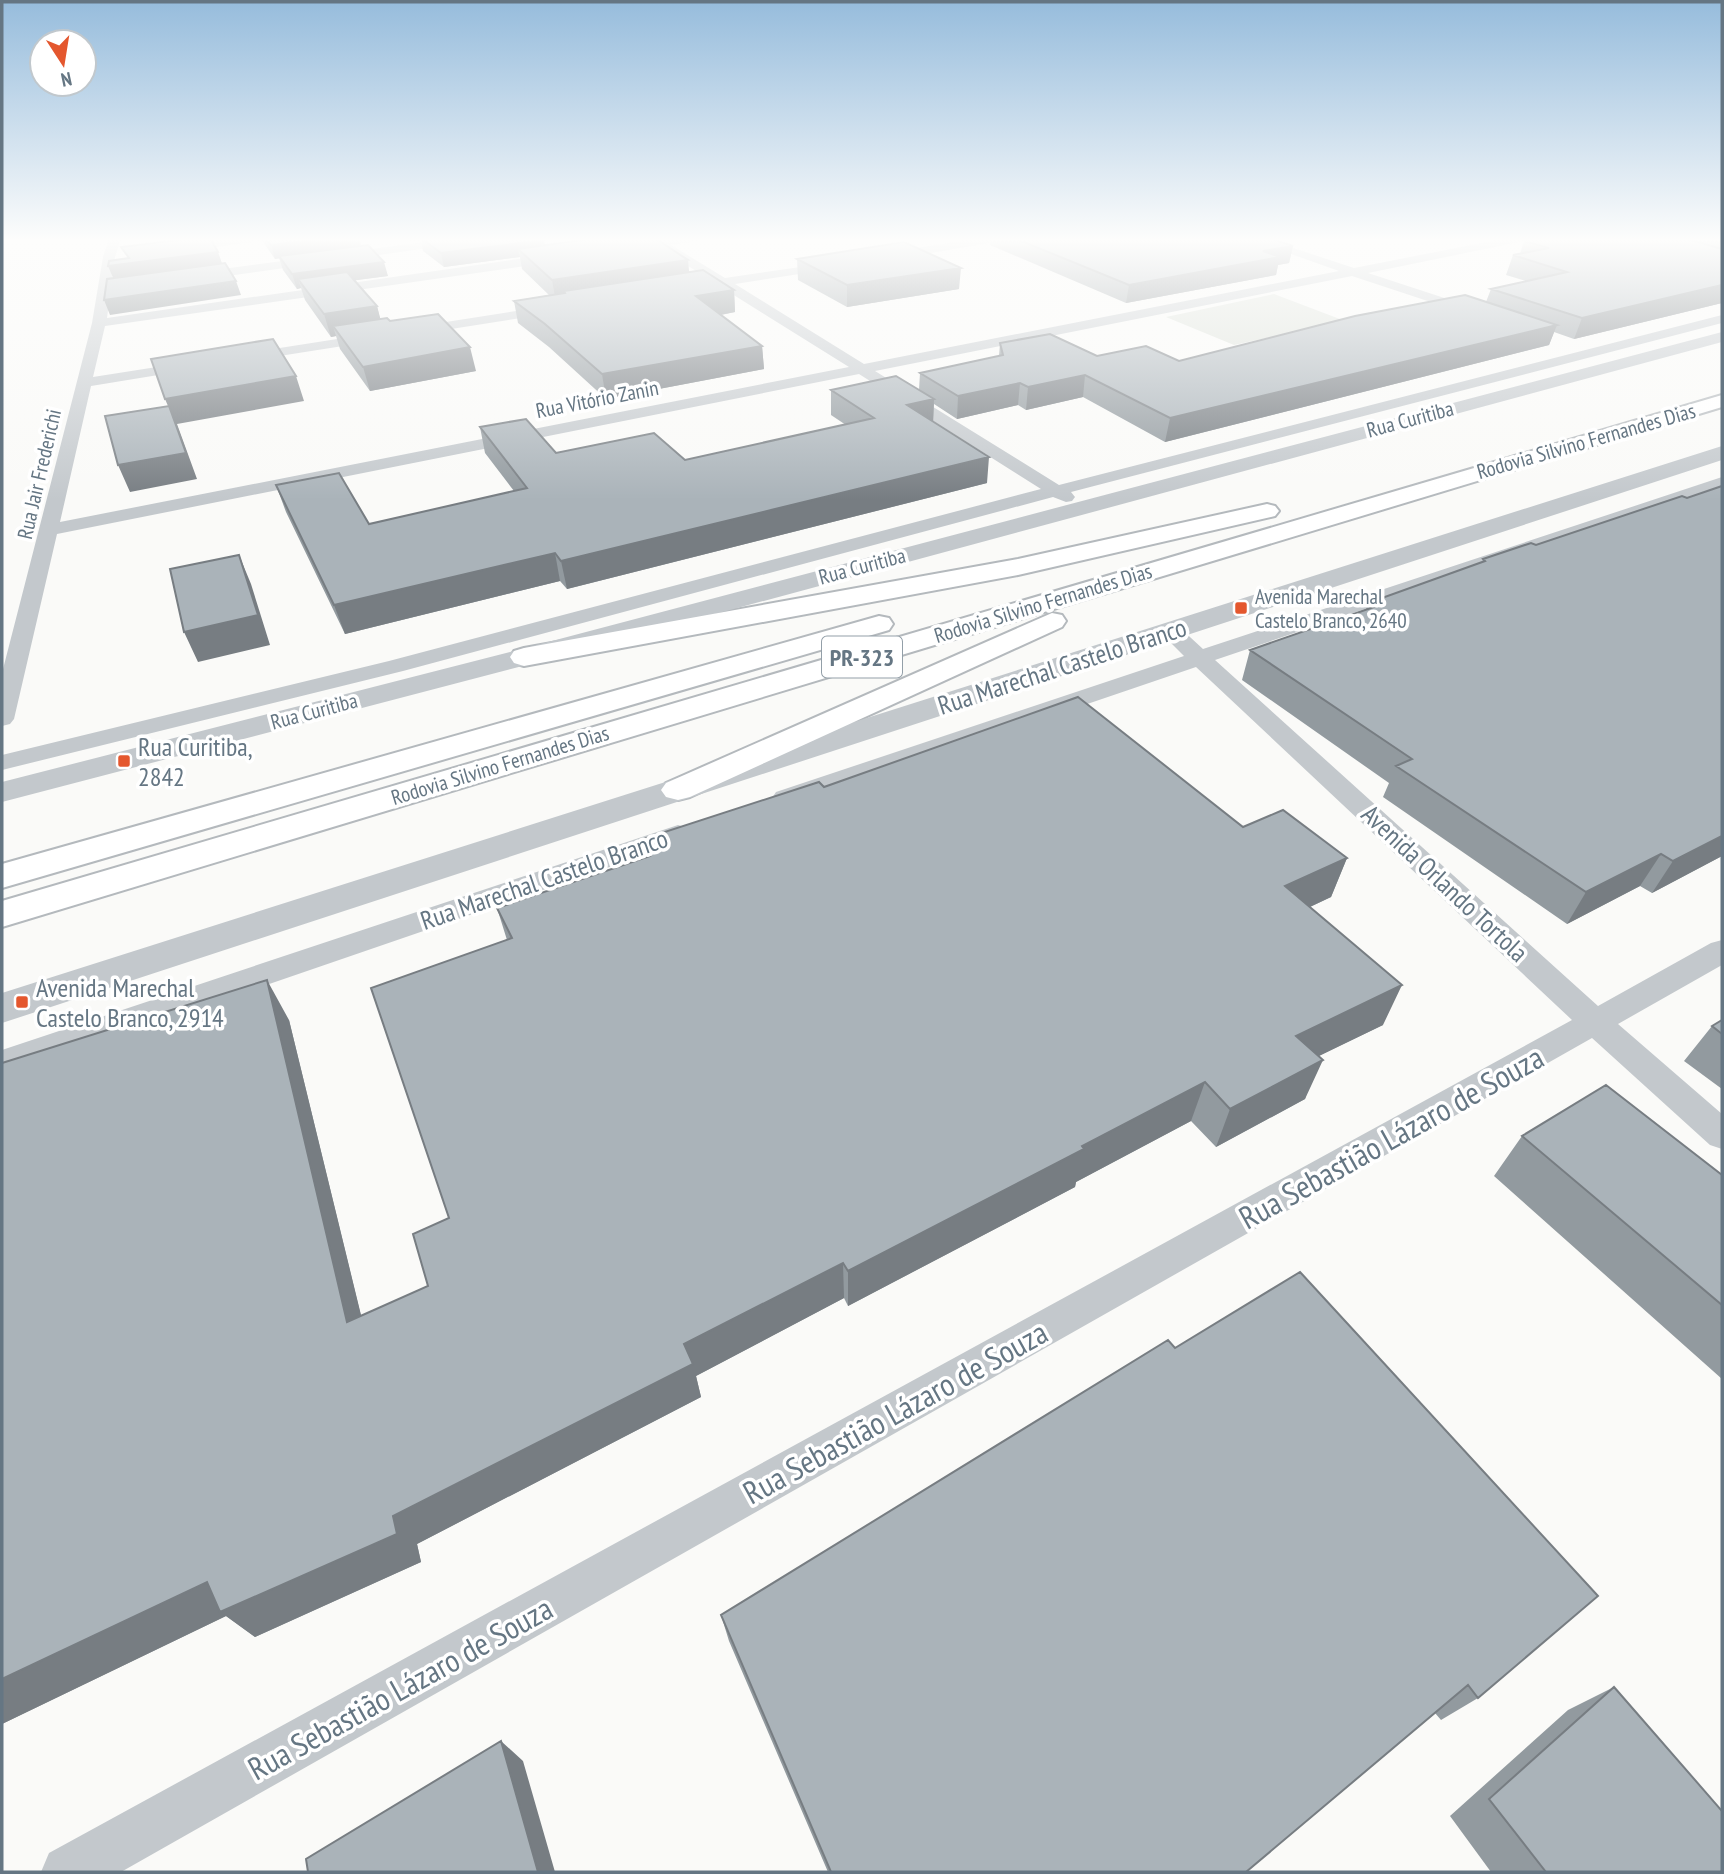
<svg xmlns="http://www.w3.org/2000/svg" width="1724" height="1874" font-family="'PT Sans Narrow',sans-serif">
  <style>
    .green { fill: #dadfd7 }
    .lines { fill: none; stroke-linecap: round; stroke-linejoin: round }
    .motorway-casing { stroke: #b4b9bd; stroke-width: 4 }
    .minor { fill: #c3c8cc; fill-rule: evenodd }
    .tertiary { fill: #c3c8cc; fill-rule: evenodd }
    .motorway { fill: #fff; fill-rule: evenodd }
    .wall { fill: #929a9f }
    .shaded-wall { fill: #777d82 }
    .building { fill: #aab3b9; stroke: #777d82; stroke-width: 2 }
    .poi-dot { fill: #e4572e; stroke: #fff; stroke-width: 2.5 }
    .labels { text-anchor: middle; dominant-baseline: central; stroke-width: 7; stroke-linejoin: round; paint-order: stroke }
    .far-street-label { font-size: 21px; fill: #657683; stroke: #fff }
    .far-poi-label { font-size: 21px; fill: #657683; stroke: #fff; text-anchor: start }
    .shield { fill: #fff; stroke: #939fa8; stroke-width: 2 }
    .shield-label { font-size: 24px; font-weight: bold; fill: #657683 }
    .street-label { font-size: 26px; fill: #657683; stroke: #fff }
    .poi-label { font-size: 26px; fill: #657683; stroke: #fff; text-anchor: start }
    .near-street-label { font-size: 32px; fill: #657683; stroke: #fff }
  </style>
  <rect width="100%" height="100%" fill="#fafaf8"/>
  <path class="green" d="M1274 294 1345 321 1234 345 1166 317Z"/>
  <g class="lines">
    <g class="motorway-casing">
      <path id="motorway" d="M1722 395V407L2 927V901Z
        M1267 504 1275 506 1279 511 1275 516 1018 575 524 666 514 663 510 657 514 651 524 648 1018 559Z
        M1052 613 1062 615 1066 621 1062 627 690 797 678 800 666 797 661 790 666 783Z
        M879 616 889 618 893 624 889 630 2 888V864Z"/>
    </g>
    <path class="minor" d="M109 238H121L115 257 107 318 560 253 566 257 560 261 105 326 93 377 195 361 202 365 195 369 91 386 60 522 849 367 721 287 679 292V286L712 281 658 247 623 251 617 248 623 245 672 238H704L698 241 671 245 725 278 842 261 844 264 838 268 735 284 864 364 1339 271 1246 238H1263L1354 268 1507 238H1530L1524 241 1368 273 1478 309 1480 312 1473 316 1352 276 875 371 1059 485 1722 315V323L1071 492 1075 497 1072 501 1066 502 1053 497 403 671 2 770V755L389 661 1041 489 859 374 57 534 14 719 10 724 2 726V673L92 323 103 257Z
      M233 238H266L260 241 173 253 167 249 173 245Z
      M454 238H485L479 241 192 281 186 277 192 273Z
      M980 238H1007L1001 241 884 261 878 257 884 253Z
      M554 305 561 309 559 312 241 362 234 358 241 354Z
      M1722 477V488L1215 660 1598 1006 1711 943 1722 940V965L1618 1024 1722 1114V1149L1710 1145 1592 1038 121 1872H41L49 1853 1572 1020 1196 667 794 804 785 806 776 804 772 798 776 792 1184 656 1159 631 1162 626H1178L1203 649Z
      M678 825 688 828 692 834 688 840 2 1076V1050Z"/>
    <path class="tertiary" d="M1722 332V342L534 663 2 802V782L514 651Z
      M1722 446V460L2 1023V993Z"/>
    <use href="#motorway" class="motorway"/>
  </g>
  <path class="wall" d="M262 238H359L361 245 388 276 355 280 377 306 380 319 390 321 476 371 370 391 340 349 336 336 331 337 305 300 301 288 297 289 283 270 279 258 275 259 263 242Z
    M406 238H541L545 245 689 272 734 290 735 312 721 315 762 346 764 369 606 399 549 347 518 323 514 301 549 295 522 269 520 257 444 267 423 251 421 240 410 241Z
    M991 238H1269L1293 246 1289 263 1278 265 1276 275 1126 303 990 245Z
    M1539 238H1722V303L1574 339 1554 332 1549 345 1165 442 1083 397 1026 410 1018 405 957 419 934 404 933 421 987 483 567 589 560 581 345 634 286 512 276 485 369 524 514 491 485 453 480 427 556 453 685 460 846 425 831 415V390H919L920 373 999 356 1000 343 1097 356 1179 361 1486 302 1491 289 1526 281 1506 275 1513 255 1520 254 1524 241Z
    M797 259 959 289 847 307 798 280Z
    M1531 543 1722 856 1652 893 1640 886 1567 924 1383 797 1389 783 1242 680 1250 650 1366 609 1368 603 1482 562 1483 559Z
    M824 787 1243 827 1347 858 1331 897 1310 907 1383 1025 1318 1056 1305 1099 1216 1147 1191 1121 1076 1182 1075 1187 848 1306 844 1298 696 1376 701 1397 417 1544 421 1562 255 1637 226 1616 2 1724V1063L289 1020 361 1316 428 1286 449 1218 507 940 497 908 643 858 640 840Z
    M1722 1020V1089L1684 1061 1712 1026Z
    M1522 1136 1722 1175V1379L1494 1176Z
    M1300 1272 1478 1698 1441 1720 1435 1713 1246 1872H828L729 1641 721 1615 1175 1348Z
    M1614 1687 1722 1872H1491L1450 1816 1568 1710Z"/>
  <path class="shaded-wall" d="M327 238H359L361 247 275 259 271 245Z
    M409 238H420L421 240 410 241Z
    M544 240 546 253 518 249 520 257 444 267 441 253Z
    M1293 246 1289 263 1278 265 1276 275 1126 303 1129 285 1263 251Z
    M218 252 223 266 114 280 108 266Z
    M688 260 690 281 565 293 564 291 565 300 556 302 552 280Z
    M384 262 388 276 305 287 298 279 301 288 297 289 292 274Z
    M961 268 959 289 847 307V285Z
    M236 281 241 295 110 315 104 300Z
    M1722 285V303L1574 339 1582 318Z
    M734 290 735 312 698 319 696 296Z
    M377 306 383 329 333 326 336 336 331 337 324 314Z
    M1557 325 1549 345 1165 442 1170 418Z
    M762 346 764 369 606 399 602 374Z
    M470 347 476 371 370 391 363 367Z
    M1085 375 1083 397 1026 410 1028 387Z
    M296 376 304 401 177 424 197 479 130 492 118 465 174 420 165 399Z
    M1020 383 1018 405 957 419 958 396Z
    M934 399 933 424 907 405Z
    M989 457 987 483 567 589 561 561Z
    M555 553 560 581 345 634 334 605Z
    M239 555 251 584 270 645 198 662 184 632Z
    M1722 836V856L1652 893 1673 861Z
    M1661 854 1640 886 1567 924 1586 892Z
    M1347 858 1331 897 1271 925 1285 886Z
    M267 980 289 1020 371 1356 347 1322Z
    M1402 985 1383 1025 1280 1075 1296 1036Z
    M1323 1060 1305 1099 1216 1147 1230 1109Z
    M1205 1082 1191 1121 1076 1182 1075 1187 848 1306V1271L1082 1146Z
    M843 1263 844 1298 696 1376 701 1397 417 1544 421 1562 255 1637 226 1616 2 1724V1679L207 1582 393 1516 684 1344Z
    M501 1741 523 1761 555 1872H538Z"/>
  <path class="building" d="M195 238H210L218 252 108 266 109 261 129 258 121 247Z
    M265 238H327L271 245Z
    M421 238H541L544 240 441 253Z
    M596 238H655L688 260 552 280 518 249Z
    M1014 238H1269L1293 246 1263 251 1280 257 1129 285Z
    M1539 238H1684L1722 249V285L1582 318 1491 289 1567 272 1513 255 1549 248 1524 241Z
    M904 242 961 268 847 285 797 259Z
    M368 245 384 262 292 274 279 256Z
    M225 263 236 281 104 300 107 279Z
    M703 270 734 290 696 296 762 346 602 374 545 324 514 301 565 293 564 291Z
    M347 272 377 306 324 314 298 279Z
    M1465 295 1557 325 1170 418 1085 375 1028 387 1020 383 958 396 920 373 1003 355 1000 343 1050 334 1097 356 1146 346 1179 361 1355 316Z
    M438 314 470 347 363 367 333 326 387 318 390 321Z
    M273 339 296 376 165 399 151 359Z
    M896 376 934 399 907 405 989 457 561 561 555 553 334 605 276 485 339 473 369 524 527 488 480 427 526 419 556 453 654 433 685 460 874 418 831 390Z
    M169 406 186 453 118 465 105 416Z
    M1722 486V836L1673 861 1661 854 1586 892 1396 766 1412 759 1250 650 1374 607 1368 603 1485 561 1483 559 1531 543 1536 545 1682 496 1687 498Z
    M239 555 258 615 184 632 170 569Z
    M1078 697 1243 827 1283 810 1347 858 1285 886 1402 985 1296 1036 1323 1060 1230 1109 1205 1082 1082 1146 1084 1149 848 1271 843 1263 684 1344 693 1364 393 1516 397 1534 220 1612 207 1582 2 1679V1063L267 980 347 1322 428 1286 413 1234 449 1218 371 988 512 938 497 908 650 856 640 840 819 782 824 787Z
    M1722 1020V1034L1712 1026Z
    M1606 1085 1722 1175V1305L1522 1136Z
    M1300 1272 1598 1596 1478 1698 1468 1685 1246 1872H831L721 1615 1168 1340 1175 1348Z
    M1614 1687 1722 1811V1872H1546L1489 1799Z
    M501 1741 538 1872H308L306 1859Z"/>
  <linearGradient id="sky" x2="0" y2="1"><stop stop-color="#96bcdc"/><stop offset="0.48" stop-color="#fdfdfc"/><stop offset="1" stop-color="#fdfdfc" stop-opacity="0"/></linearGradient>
  <rect width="1724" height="500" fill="url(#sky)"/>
  <g class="poi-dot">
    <rect x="1234" y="601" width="14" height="14" rx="3.5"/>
    <rect x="117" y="754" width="14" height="14" rx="3.5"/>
    <rect x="15" y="995" width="14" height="14" rx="3.5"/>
  </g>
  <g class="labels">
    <g class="far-street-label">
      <text transform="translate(597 399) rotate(-11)">Rua Vitório Zanin</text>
      <text transform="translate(1410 419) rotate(-15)">Rua Curitiba</text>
      <text transform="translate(1586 441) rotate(-16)">Rodovia Silvino Fernandes Dias</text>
      <text transform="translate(39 474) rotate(-77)">Rua Jair Frederichi</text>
      <text transform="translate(862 566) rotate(-15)">Rua Curitiba</text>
      <text transform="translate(1043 603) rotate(-17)">Rodovia Silvino Fernandes Dias</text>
      <text transform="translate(314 711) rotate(-15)">Rua Curitiba</text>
      <text transform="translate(500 765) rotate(-17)">Rodovia Silvino Fernandes Dias</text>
    </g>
    <g class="far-poi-label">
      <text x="1255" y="596">Avenida Marechal<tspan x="1255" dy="24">Castelo Branco, 2640</tspan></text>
    </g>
    <rect class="shield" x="822" y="636.5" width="80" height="41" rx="5"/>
    <g class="shield-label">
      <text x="862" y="657">PR-323</text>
    </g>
    <g class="street-label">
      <text transform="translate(1062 666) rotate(-18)">Rua Marechal Castelo Branco</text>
      <text transform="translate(544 879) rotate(-19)">Rua Marechal Castelo Branco</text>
      <text transform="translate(1445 883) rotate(43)">Avenida Orlando Tortola</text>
    </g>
    <g class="poi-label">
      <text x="138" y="746">Rua Curitiba,<tspan x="138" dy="30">2842</tspan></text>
      <text x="36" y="987">Avenida Marechal<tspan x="36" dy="30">Castelo Branco, 2914</tspan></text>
    </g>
    <g class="near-street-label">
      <text transform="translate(1391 1137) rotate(-29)">Rua Sebastião Lázaro de Souza</text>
      <text transform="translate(895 1412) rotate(-29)">Rua Sebastião Lázaro de Souza</text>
      <text transform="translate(400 1688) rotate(-29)">Rua Sebastião Lázaro de Souza</text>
    </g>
  </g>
  <rect width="1724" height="1874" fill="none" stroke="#657683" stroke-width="7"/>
  <g transform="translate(63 63) rotate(168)"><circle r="33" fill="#ffffff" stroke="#c1c8cd" stroke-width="2"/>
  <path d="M0-5L12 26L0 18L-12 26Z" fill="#e4572e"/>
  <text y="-10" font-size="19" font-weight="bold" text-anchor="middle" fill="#657683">N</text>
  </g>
</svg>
